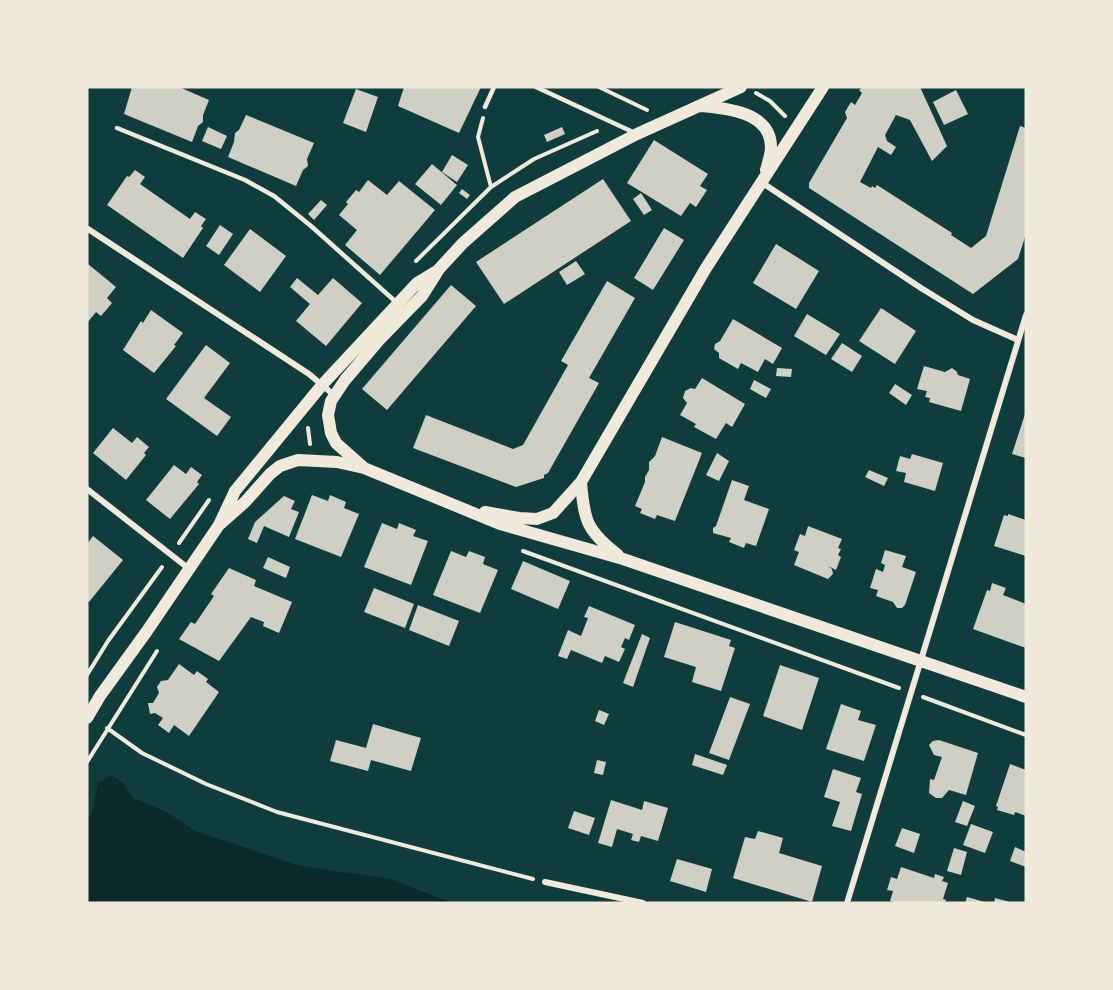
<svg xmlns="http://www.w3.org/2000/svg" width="1113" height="990" font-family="Karla,sans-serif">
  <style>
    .water { fill: #0a2a2b }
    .building { fill: #cfcfc3 }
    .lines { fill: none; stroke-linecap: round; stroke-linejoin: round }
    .path { stroke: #f1e9da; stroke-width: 4 }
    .service { stroke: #f1e9da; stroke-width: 4.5 }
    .minor { stroke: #f1e9da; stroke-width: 6 }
    .secondary { stroke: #f1e9da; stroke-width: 12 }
  </style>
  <rect width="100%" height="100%" fill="#0f3d3e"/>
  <path class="water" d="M111 775 123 783 133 798 165 811 195 831 300 866 390 879 453 903H87V820L92 812 98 784Z"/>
  <path class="building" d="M132 87H179L209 100 203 115V122L198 126 192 142 124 114Z
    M404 87H481L459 133 398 106Z
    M863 87H920L947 146 932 161 910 120 896 115 885 135 887 141 896 147 891 155 878 147 860 182 871 188 872 186 875 188 877 185 952 233 951 235 971 248 986 236 1020 126 1026 128V234L1018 259 973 294 809 188V183L847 118 845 112 851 102 855 105 862 93 859 90Z
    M356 89 378 97 366 132 343 123Z
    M956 90 968 114 944 125 933 102Z
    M246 115 314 143 307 159 308 166 303 170 296 186 228 157 234 142 235 133 239 130Z
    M208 127 227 136 221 149 202 141Z
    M562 127 565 134 547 142 544 135Z
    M654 140 708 174 700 186 707 190 696 207 690 203 681 216 627 183Z
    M452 155 468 165 457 182 442 172Z
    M432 164 457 185 441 205 415 184Z
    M135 170 145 177 140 184 190 219 195 212 206 219 201 226 203 228 183 258 107 205 127 176 129 177Z
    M603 179 631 221 504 304 476 262Z
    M368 180 387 195 399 181 435 210 380 275 345 245 357 230 339 215 348 204 346 202 356 190 359 192Z
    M462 189 470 195 467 199 459 193Z
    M641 193 652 210 644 215 633 199Z
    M321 200 327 205 314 220 308 214Z
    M220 225 233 234 219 255 206 246Z
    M664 228 684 240 653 290 634 278Z
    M250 229 286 256 260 292 224 265Z
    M776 244 819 271 796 309 753 283Z
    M576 261 585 274 567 285 559 272Z
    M88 264 116 287 107 298 112 303 101 316 96 312 87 323Z
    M297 278 318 295 333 278 362 303 326 346 296 321 310 304 290 287Z
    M607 281 635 298 589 378 599 383 548 473 544 475V478L516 487 413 448 426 415 513 449 523 445 568 365 561 361Z
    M451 285 476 306 387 410 362 389Z
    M881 308 916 331 895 364 859 341Z
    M151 310 183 333 174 345 176 346 154 373 123 350 141 321 143 323Z
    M807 314 840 334 826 355 794 336Z
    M733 319 782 348 773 364 765 359 758 372 741 363 738 369 719 358V353L714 349 715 344 720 341Z
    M842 343 862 356 852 372 831 359Z
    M206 345 230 363 204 398 231 417 217 436 166 399Z
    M924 366 945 372 952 368 957 372 958 375 970 379 961 411 929 402 930 398 925 397 927 391 917 389Z
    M777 368 792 369 791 377 776 376Z
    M702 378 745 404 732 427 726 423 716 439 694 427 696 424 680 415 687 403 683 398 685 391 691 388 695 389Z
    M754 380 771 389 766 398 750 389Z
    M895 384 912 395 906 405 889 393Z
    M1026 411V458L1012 454Z
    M113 428 132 443 137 437 149 447 144 453 146 455 126 480 93 453Z
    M662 437 702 453 675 521 657 515 655 519 640 513 642 509 635 506 645 482V477L649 470V462L655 456Z
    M717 453 729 461 719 481 706 475Z
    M912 454 943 463 935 491 904 482 906 473 896 471 900 456 910 459Z
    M174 465 186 474 191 467 202 475 197 482 199 484 170 519 146 500Z
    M869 470 888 478 884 486 865 477Z
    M732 480 749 486 744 500 769 509 756 546 746 543 744 548 729 542 731 538 713 533V528L716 526Z
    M312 495 328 501 330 495 346 502 344 508 359 514 341 557 295 539Z
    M284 496 295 501 291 509 299 512 289 537 264 526 257 543 248 539 255 522Z
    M1008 514 1026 520V556L994 546 1004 515 1008 516Z
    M382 523 397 529 399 523 416 530 413 536 428 541 411 585 364 567Z
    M808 526 842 539 838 548 841 549 838 555 841 557 836 570 828 566 832 569 833 574 828 579 794 565 799 552 794 550 800 534 805 536Z
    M93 536 123 560 89 602 87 600V544Z
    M885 550 906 556 902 567 916 572 905 605 902 608H897L893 602 876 596 878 590 870 588 876 569 883 572 885 565 881 563Z
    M451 551 466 557 469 551 485 557 483 564 498 570 480 613 433 595Z
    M268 557 290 567 286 578 263 568Z
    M523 561 570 581 558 609 511 589Z
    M229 568 256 580 254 586 292 602 279 633 263 626 264 622 251 617 219 661 179 639 191 622 195 624 214 596 211 594Z
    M992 583 1006 588 1003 595 1026 604V648L973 629 987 590 990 591Z
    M374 588 414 604 405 628 364 612Z
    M418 605 459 621 449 646 409 630Z
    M589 606 635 625 629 640 625 638 621 647 625 649 619 662 605 656 602 663 571 650 567 659 558 656 568 630 581 636 588 618 584 617Z
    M675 622 731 640 729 646 735 648 721 691 692 682 696 667 664 657Z
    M642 634 650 638 633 687 623 683Z
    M179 664 194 675 197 671 208 679 206 682 219 692 189 736 174 725 169 733 158 725 163 718 155 713 150 714 148 703H153L159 693 157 687 161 681 168 680Z
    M780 665 819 678 802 730 763 716Z
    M730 697 750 704 729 760 709 753Z
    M841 704 861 711 858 720 876 725 864 761 826 749Z
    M599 710 609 714 604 725 595 721Z
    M373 724 421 738 411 771 371 760 368 771 330 761 336 740 366 748Z
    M939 740 978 753 966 795 949 790 942 798H936L929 793 930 779 934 780 942 757 934 755 929 745 933 741Z
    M695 754 727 765 723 775 692 765Z
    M597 760 606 762 603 775 594 773Z
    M1010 764 1026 770V816L1015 812 1014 815 997 810 998 807 996 806Z
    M833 769 861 778 856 792 862 794 851 831 832 826 840 802 824 797Z
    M611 800 642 810 644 801 668 808 658 841 641 836 639 842 631 840 633 834 617 829 612 847 598 843Z
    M963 801 975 806 967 826 955 822Z
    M574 811 595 818 589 835 568 828Z
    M971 824 993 832 985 853 963 845Z
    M902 828 920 834 914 853 895 846Z
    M758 831 783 838 779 853 822 866 812 902 733 878 745 837 755 839Z
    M1015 847 1026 852V867L1010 861Z
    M954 848 967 852 961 875 947 871Z
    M677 859 712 869 706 892 670 881Z
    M901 867 934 878 935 874 944 877 942 881 948 883 943 899 946 900 945 903H896L890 901 893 891 887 890 891 877 897 879Z
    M967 897 985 902V903H965Z
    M995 898 1010 902V903H994Z"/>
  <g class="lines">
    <path class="path" d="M599 87 647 110
      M756 93 770 101 785 116
      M483 118 478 137 491 187
      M416 261 491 187 534 159 597 131
      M308 428 310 444
      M179 543 209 500
      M523 551 899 688
      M87 675 108 641 162 567
      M923 697 1026 735
      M107 728 142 753 206 784 277 812 533 879
      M87 762 157 651"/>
    <path class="service" d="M536 87 635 133
      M485 107 494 87
      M117 128 245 180 274 196 311 226 396 302"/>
    <path class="minor" d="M761 182 921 288 973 320 1018 340
      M87 230 88 229 309 374 334 395
      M87 489 188 568
      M545 882 643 903
      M847 903 1026 315"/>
    <path class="secondary" d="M700 106C726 108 771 112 771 147 771 154 768 163 766 170
      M363 467 336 443 331 433 328 415 331 401 345 380 379 340 422 296 439 269 463 243 515 197 637 134 741 87
      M581 482C584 521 587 531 618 555
      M485 512 519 518 537 519 553 513 581 482 706 268 823 87
      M219 525 245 502 270 474 280 466 298 460 337 462 364 468 500 524 623 559 1026 697
      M87 718 100 696 147 631 219 525 235 491 322 385 417 283 435 272"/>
  </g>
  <rect width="1113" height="990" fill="none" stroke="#f1e9da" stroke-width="177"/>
</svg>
